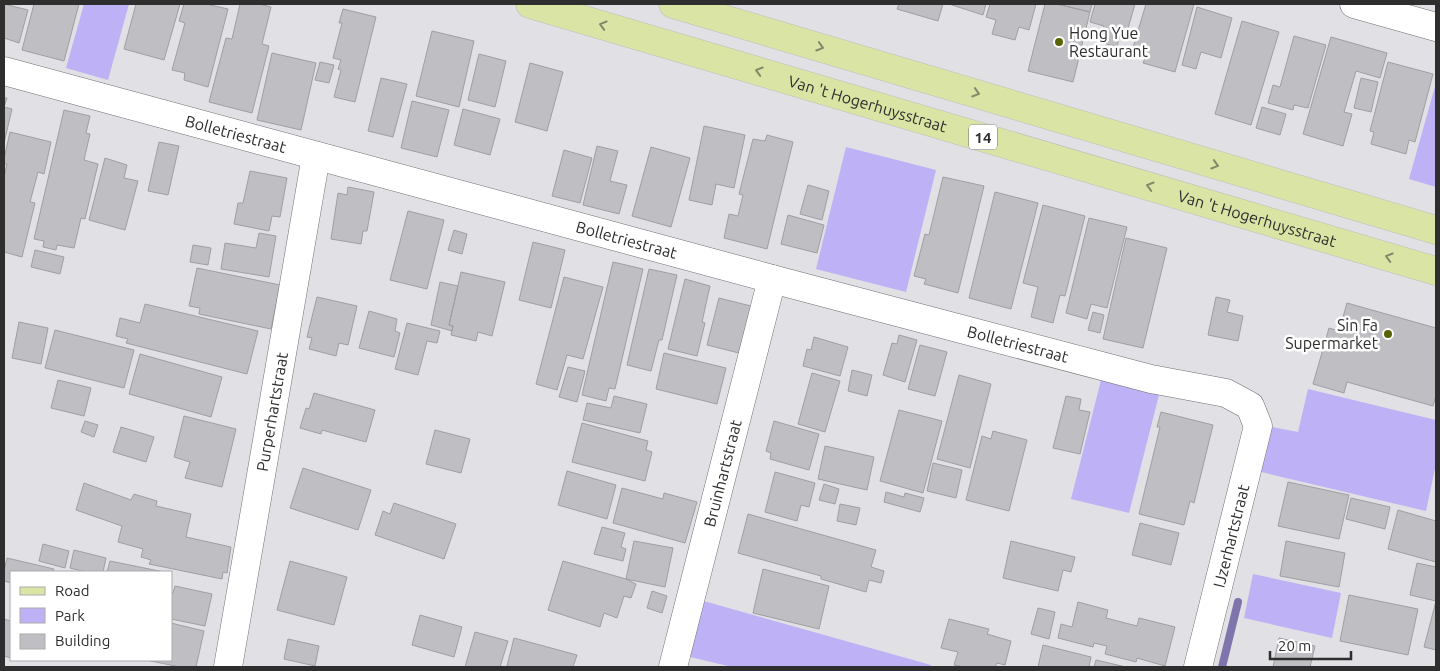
<svg xmlns="http://www.w3.org/2000/svg" width="1440" height="671" font-family="Ubuntu,sans-serif">
  <style>
    .green { fill: #beb1f6 }
    .lines { fill: none; stroke-linecap: round; stroke-linejoin: round }
    .stream { stroke: #7f74ac; stroke-width: 8 }
    .building { fill: #bfbfc3; stroke: #9f9fa3 }
    .minor-casing { stroke: #707074; stroke-width: 29 }
    .major-casing { stroke: #bcbcbc; stroke-width: 29 }
    .minor { stroke: #fff; stroke-width: 28 }
    .major { stroke: #d9e4a5; stroke-width: 28 }
    .oneway { stroke: #84896a }
    .poi-dot { fill: #576302; stroke: #fff; stroke-width: 2 }
    .labels { text-anchor: middle; dominant-baseline: central; stroke-width: 5; stroke-linejoin: round; paint-order: stroke }
    .shield { fill: #fff; stroke: #6d6d6d; stroke-width: 1 }
    .shield-label { font-size: 15px; font-weight: bold; fill: #2e2e2f }
    .poi-label { font-size: 16px; fill: #2e2e2f; stroke: #fff; text-anchor: start }
    .street-label { font-size: 16px; fill: #2e2e2f; stroke: #fff }
  </style>
  <rect width="100%" height="100%" fill="#e1e0e4"/>
  <path class="green" d="M84 4H129L108 80 66 68Z
    M1436 83V187L1409 179Z
    M846 147 936 170 906 292 816 269Z
    M1102 376 1160 391 1129 513 1071 499Z
    M1308 389 1436 420V464L1426 511 1261 472 1272 427 1298 432Z
    M1253 574 1341 593 1332 638 1244 618Z
    M700 600 931 665 930 667H732L686 656Z"/>
  <g class="lines">
    <path class="stream" d="M1222 667 1238 602"/>
  </g>
  <path class="building" d="M4 4 28 10 19 43 4 38Z
    M34 4H79L64 61 22 50Z
    M136 4H180L164 60 124 49Z
    M184 4H206L228 9 208 87 184 80 185 73 172 70 185 23 179 21Z
    M240 4H259L271 7 262 44 269 46 252 113 209 102 226 38 232 39Z
    M899 4H943L938 21 897 9Z
    M949 4H986L983 15Z
    M990 4H1036L1029 30 1019 27 1015 40 992 34 996 20 986 17Z
    M1045 4H1057L1090 12 1073 82 1028 71Z
    M1057 4H1092L1090 12Z
    M1095 4H1135L1127 32 1121 30 1117 47 1100 42 1104 26 1090 22Z
    M1146 4H1194L1175 72 1143 63 1146 56 1132 51Z
    M1197 7 1232 18 1221 58 1201 52 1196 69 1182 65Z
    M343 9 376 17 355 102 334 97 341 70 338 69 341 60 333 58 342 23H339Z
    M1242 21 1279 32 1251 125 1215 114Z
    M432 31 474 41 459 107 416 96Z
    M1294 36 1326 45 1308 108 1294 105 1293 110 1268 103 1273 85 1280 87Z
    M1331 37 1387 53 1380 78 1356 71 1344 112 1352 114 1343 146 1303 134Z
    M272 53 316 63 301 130 257 120Z
    M479 54 506 61 495 107 468 100Z
    M320 62 334 65 329 83 315 80Z
    M1388 62 1433 74 1415 142 1409 140 1406 154 1371 144 1374 132 1370 131Z
    M530 63 563 72 547 131 515 122Z
    M381 78 407 84 393 137 368 131Z
    M1361 78 1378 82 1371 112 1354 108Z
    M4 98H7L4 107 12 109 4 143Z
    M412 101 449 110 437 157 401 148Z
    M1262 107 1286 114 1280 135 1256 128Z
    M463 109 500 119 490 155 454 145Z
    M64 110 90 116 86 133 90 134 84 160 98 164 85 219 81 218 74 248 57 245 56 250 43 247 44 241 34 239Z
    M704 126 745 135 734 188 716 184 712 205 689 200Z
    M10 132 51 142 44 174 38 172 30 202 35 203 22 257 4 252V177L7 164H4V159Z
    M767 135 793 142 767 249 724 238 729 214 738 216 743 195 739 194 753 139 765 141Z
    M159 142 179 146 168 195 148 191Z
    M597 146 618 151 610 181 627 185 619 214 583 205Z
    M651 147 690 158 671 227 632 216Z
    M564 150 592 158 580 203 552 196Z
    M105 158 127 165 124 178 138 181 125 230 89 220Z
    M250 171 287 178 280 217 272 216 269 231 234 224 238 203H243Z
    M943 177 984 186 958 293 924 284 926 279 914 276 925 234 929 235Z
    M808 185 829 191 822 220 800 214Z
    M348 187 374 192 367 231H363L361 244 331 239 338 193 347 195Z
    M995 192 1038 203 1011 309 969 298Z
    M1043 205 1085 216 1065 296 1060 295 1053 323 1031 317 1038 287 1023 283Z
    M408 211 444 220 427 289 390 280Z
    M788 215 824 225 817 253 781 244Z
    M1089 218 1127 227 1107 308 1091 304 1087 319 1066 313Z
    M454 230 467 234 462 254 448 250Z
    M259 233 276 236 269 277 221 269 225 243 256 248Z
    M1126 238 1167 248 1143 348 1103 339Z
    M533 242 565 250 551 308 519 300Z
    M193 245 211 248 208 265 190 262Z
    M35 250 64 257 60 274 31 267Z
    M613 262 643 269 615 389 609 388 606 401 582 395Z
    M197 268 280 285 271 329 199 314 200 308 189 306Z
    M649 269 677 275 662 340H659L651 371 627 365Z
    M461 272 505 282 492 336 478 332 476 341 451 335 453 326 449 325Z
    M564 277 603 287 583 359 567 355 557 390 536 384Z
    M685 279 710 286 702 322 705 323 697 356 668 349Z
    M440 282 458 286 449 325 453 326 452 331 431 325Z
    M317 297 357 306 348 345 339 343 336 356 309 349 312 338 307 337Z
    M1216 297 1230 300 1227 312 1243 316 1238 341 1208 335Z
    M719 298 751 306 739 353 707 345Z
    M1347 303 1436 328V395L1433 406 1347 382 1344 393 1313 384 1329 328 1339 331Z
    M145 304 258 331 247 374 126 343 128 339 116 336 120 318 140 323Z
    M369 311 397 319 395 331 400 333 394 357 359 348Z
    M1093 312 1104 315 1100 333 1088 330Z
    M19 322 48 328 41 364 12 358Z
    M407 323 440 331 437 343 427 341 418 375 395 369Z
    M55 330 134 350 124 388 45 368Z
    M899 335 917 340 905 382 883 375 892 343 897 344Z
    M814 337 848 347 840 376 803 366 807 349 811 350Z
    M920 345 947 352 935 396 908 389Z
    M664 353 726 368 717 404 656 389Z
    M140 354 222 377 211 417 129 394Z
    M568 367 585 371 577 402 559 397Z
    M852 370 872 375 867 396 848 391Z
    M812 373 840 381 825 432 798 424Z
    M959 375 991 384 970 468 937 459Z
    M58 380 91 388 84 416 51 408Z
    M314 393 375 410 366 442 322 430 321 434 300 428 306 408 309 409Z
    M614 396 647 404 640 433 583 420 587 403 611 408Z
    M1066 396 1081 399 1079 410 1090 412 1080 454 1053 448Z
    M899 410 942 421 923 493 880 481Z
    M1161 412 1213 425 1194 503 1190 501 1184 525 1139 514 1160 427H1157Z
    M184 416 236 429 222 487 185 478 190 462 174 457Z
    M85 421 98 425 94 437 81 432Z
    M774 421 819 434 809 470 770 459 771 453 766 451Z
    M582 423 648 441 646 450 652 452 645 481 572 462Z
    M121 427 154 437 146 462 113 452Z
    M435 430 470 439 461 473 426 464Z
    M993 431 1027 440 1009 511 966 500 982 436 991 439Z
    M825 446 874 457 867 490 818 479Z
    M933 463 962 470 956 498 927 491Z
    M303 468 371 490 358 530 290 508Z
    M567 471 616 485 607 519 558 505Z
    M775 472 815 483 809 507 801 505 797 521 765 512Z
    M1288 482 1349 495 1339 539 1278 526Z
    M84 483 131 500 134 494 157 501 156 506 191 514 186 537 231 547 227 573 223 572 222 579 149 564 151 560 141 557 143 549 118 542 122 526 76 510Z
    M824 484 839 489 835 504 819 500Z
    M622 488 663 499 664 493 697 502 685 543 613 523Z
    M886 492 904 497 905 493 924 498 920 512 884 502Z
    M1351 498 1390 507 1385 529 1346 519Z
    M394 503 456 524 444 559 375 535 383 511 390 514Z
    M840 504 860 508 856 525 837 521Z
    M1398 510 1436 521V562L1388 549Z
    M748 514 876 550 871 567 884 571 881 583 869 580 866 592 821 579V576L738 553Z
    M1140 523 1179 533 1171 565 1132 555Z
    M602 527 625 533 621 547 626 549 623 561 594 554Z
    M634 541 673 548 665 587 626 579Z
    M1011 541 1075 557 1071 572 1063 570 1058 591 1003 578Z
    M1286 541 1345 553 1339 587 1280 576Z
    M43 544 69 551 65 568 39 561Z
    M74 550 106 558 103 572H86L70 568Z
    M7 558 54 569 53 572H11V583L4 581V571Z
    M110 561 164 572H107Z
    M290 561 347 577 334 625 277 610Z
    M563 561 626 579 636 584 631 598 624 596 617 618 604 613 600 627 548 610Z
    M1417 563 1436 567V601L1410 595Z
    M763 569 829 586 819 629 753 613Z
    M175 586 212 594 205 626 171 619V593H173Z
    M652 591 667 596 662 613 647 608Z
    M1349 595 1418 609 1408 655 1340 641Z
    M1436 601V650L1424 647Z
    M1078 602 1108 610 1106 618 1137 626 1139 618 1175 627 1165 666 1137 658 1136 662 1105 654 1107 646 1094 643 1093 647 1058 638 1061 624 1072 627Z
    M1038 608 1055 612 1049 639 1031 634Z
    M420 615 462 627 454 657 412 645Z
    M4 619 11 621V658L4 656Z
    M949 619 989 629 987 634 1011 641 1005 665 997 663 995 667H964L954 665 958 652 941 648Z
    M171 623 204 631 196 667H180L146 660H171Z
    M475 632 508 641 500 667H465Z
    M514 638 577 655 573 667H513L507 666Z
    M1279 638 1315 646 1310 667H1273Z
    M288 639 319 646 315 666 284 659Z
    M1043 645 1091 657 1089 667H1038Z
    M1096 660 1126 667H1094Z"/>
  <g class="lines">
    <g class="minor-casing">
      <g id="minor">
        <path d="M1354 4 1436 27"/>
        <path id="s1" d="M4 71 772 279 1151 379 1226 393 1250 406 1258 426 1198 667"/>
        <path id="s2" d="M228 667 316 156"/>
        <path id="s3" d="M673 667 772 279"/>
      </g>
    </g>
    <g class="major-casing">
      <g id="major">
        <path id="s4" d="M530 4 1436 271"/>
        <path d="M673 4 1436 230"/>
      </g>
    </g>
    <use href="#minor" class="minor"/>
    <use href="#major" class="major"/>
  </g>
  <defs><path id="oneway-chevron" d="M-2-3.5L2.5 0L-2 3.5" fill="none" stroke-width="1.6" stroke-linecap="round" stroke-linejoin="round" transform="scale(1.25)"/></defs>
  <g class="oneway">
    <use href="#oneway-chevron" transform="translate(603 25) rotate(-164)"/>
    <use href="#oneway-chevron" transform="translate(820 47) rotate(17)"/>
    <use href="#oneway-chevron" transform="translate(759 71) rotate(-164)"/>
    <use href="#oneway-chevron" transform="translate(976 93) rotate(17)"/>
    <use href="#oneway-chevron" transform="translate(1215 165) rotate(17)"/>
    <use href="#oneway-chevron" transform="translate(1150 186) rotate(-164)"/>
    <use href="#oneway-chevron" transform="translate(1389 257) rotate(-164)"/>
  </g>
  <g class="poi-dot">
    <circle cx="1059" cy="42" r="5"/>
    <circle cx="1388" cy="334" r="5"/>
  </g>
  <g class="labels">
    <rect class="shield" x="969" y="124.5" width="28" height="25" rx="4"/>
    <g class="shield-label">
      <text x="983" y="137">14</text>
    </g>
    <g class="poi-label">
      <text x="1069" y="33">Hong Yue<tspan x="1069" dy="18">Restaurant</tspan></text>
      <text x="1378" y="325" text-anchor="end">Sin Fa<tspan x="1378" dy="18">Supermarket</tspan></text>
    </g>
    <g class="street-label">
      <text stroke="none"><textPath href="#s4" startOffset="352">Van 't Hogerhuysstraat</textPath></text>
      <text stroke="none"><textPath href="#s1" startOffset="240">Bolletriestraat</textPath></text>
      <text stroke="none"><textPath href="#s4" startOffset="758">Van 't Hogerhuysstraat</textPath></text>
      <text stroke="none"><textPath href="#s1" startOffset="645">Bolletriestraat</textPath></text>
      <text stroke="none"><textPath href="#s1" startOffset="1050">Bolletriestraat</textPath></text>
      <text stroke="none"><textPath href="#s2" startOffset="259">Purperhartstraat</textPath></text>
      <text stroke="none"><textPath href="#s3" startOffset="200">Bruinhartstraat</textPath></text>
      <text transform="translate(1231 536) rotate(-76)">IJzerhartstraat</text>
    </g>
  </g>
  <rect width="1440" height="671" fill="none" stroke="#2e2e2f" stroke-width="10"/>
  <rect x="10" y="571" width="162" height="90" fill="#ffffff" stroke="#ababac"/>
  <rect x="20" y="587" width="25" height="8" fill="#d9e4a5" stroke="#ababac"/>
  <text x="55" y="596" font-size="15" fill="#2e2e2f">Road</text>
  <rect x="20" y="608" width="25" height="15" fill="#beb1f6" stroke="#ababac"/>
  <text x="55" y="621" font-size="15" fill="#2e2e2f">Park</text>
  <rect x="20" y="634" width="25" height="15" fill="#bfbfc3" stroke="#ababac"/>
  <text x="55" y="646" font-size="15" fill="#2e2e2f">Building</text>
  <path d="M1270 651v8h81v-8" fill="none" stroke="#2e2e2f" stroke-width="2.5"/>
  <text x="1278" y="651" font-size="15" fill="#2e2e2f" stroke="#ffffff" stroke-width="4" paint-order="stroke">20 m</text>
</svg>
